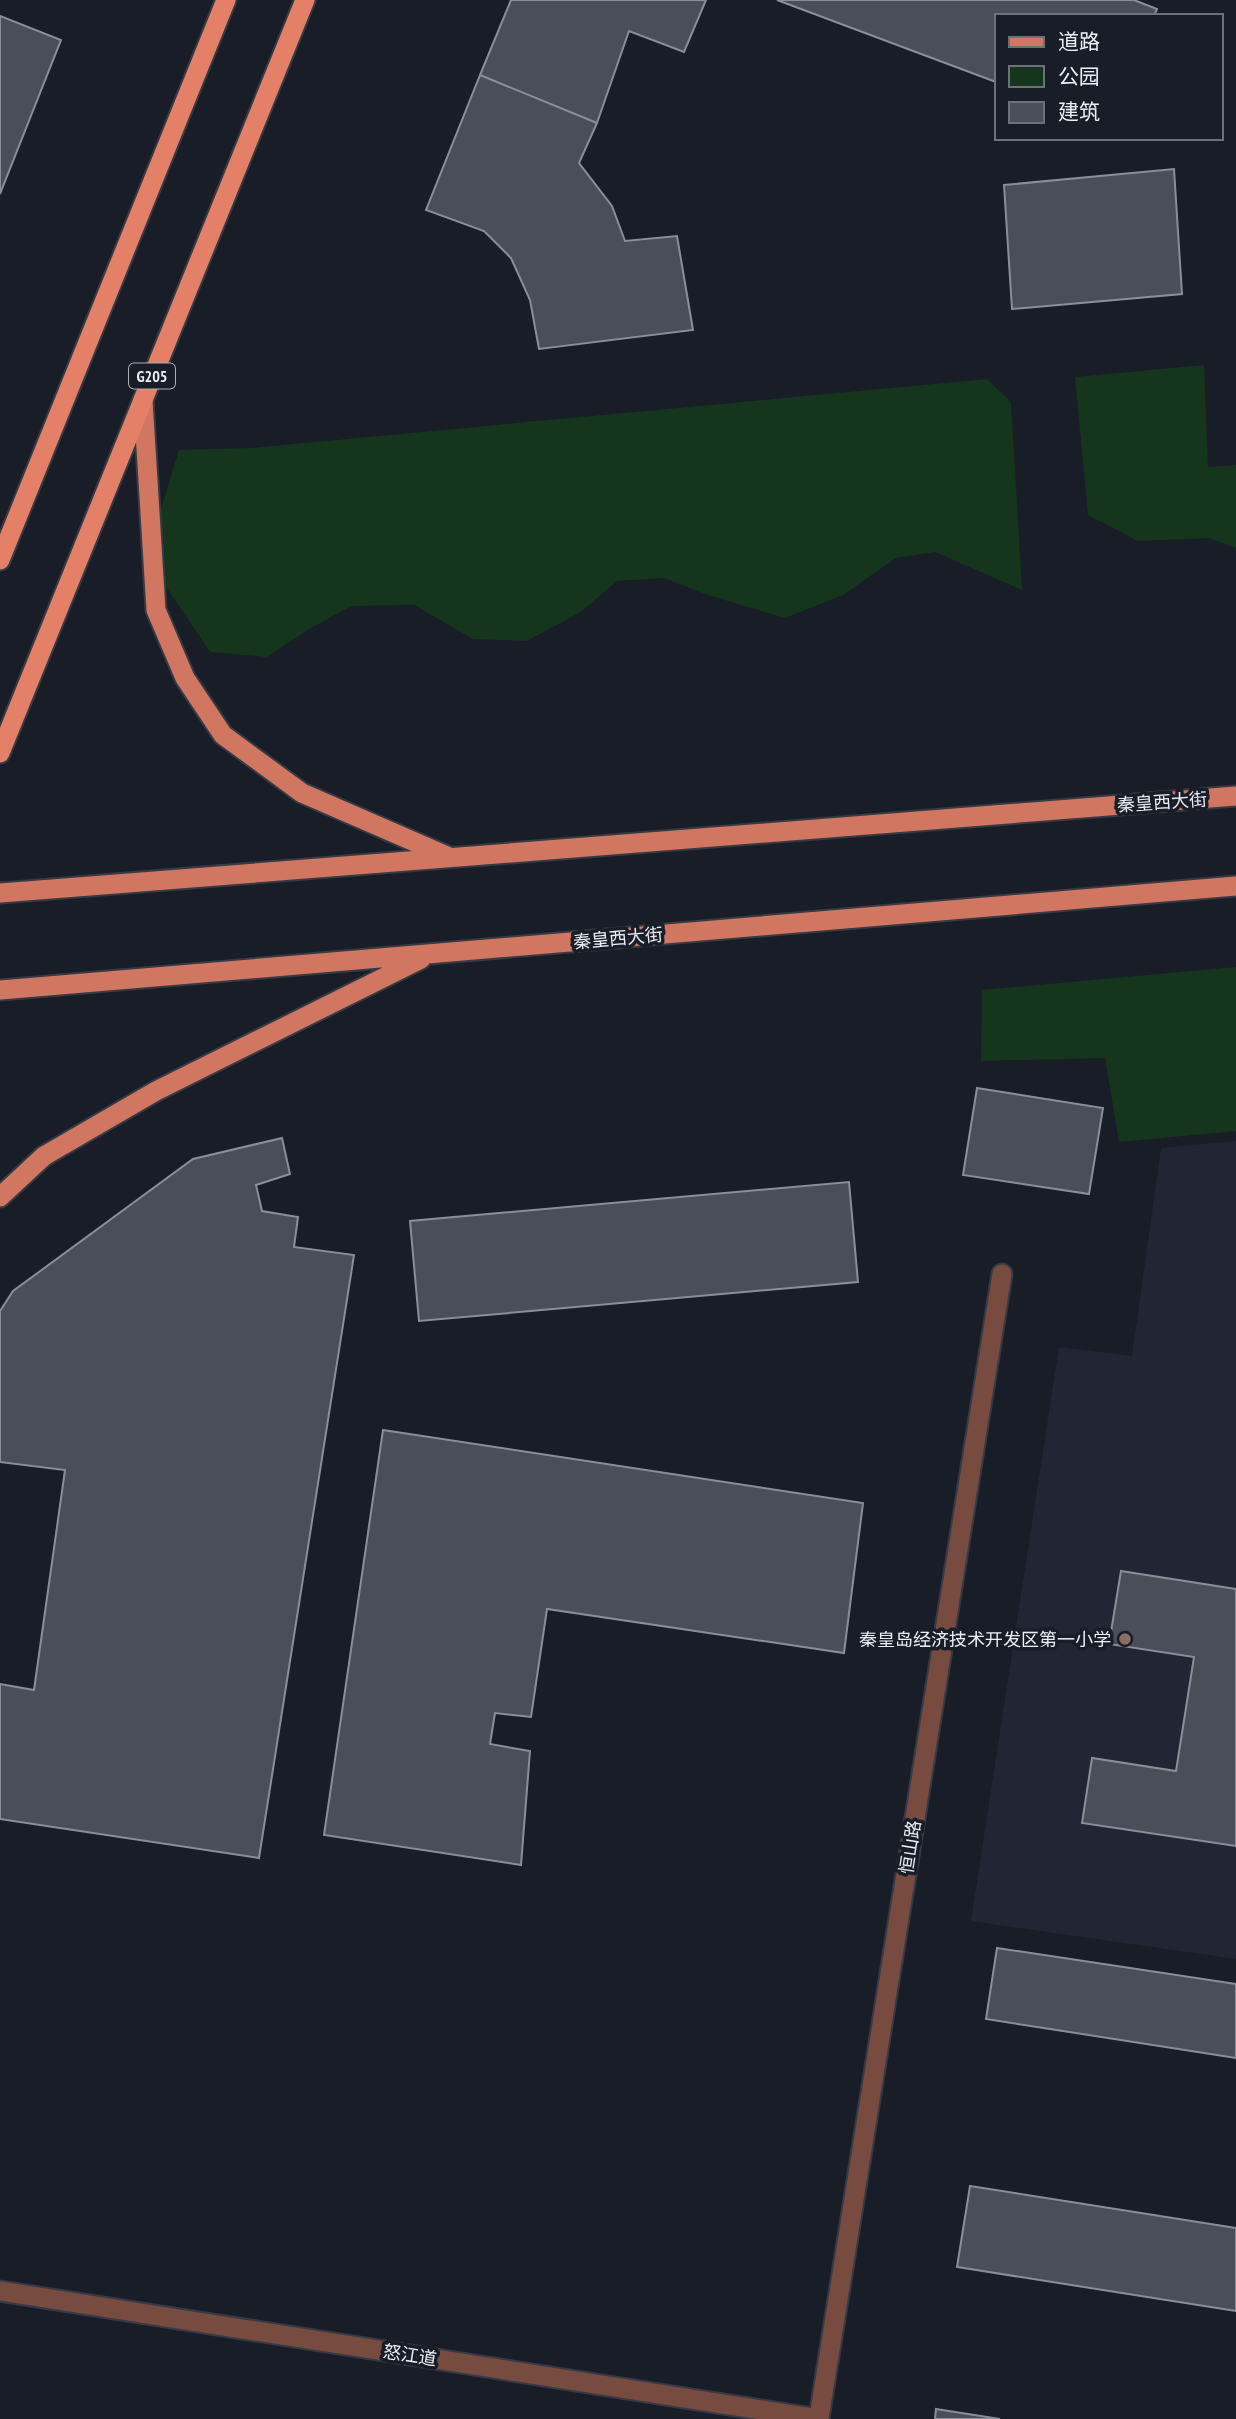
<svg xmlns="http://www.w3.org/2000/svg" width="1236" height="2419" font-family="'PT Sans Narrow','Noto Sans SC',sans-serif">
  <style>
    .built { fill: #212635 }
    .green { fill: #15351d }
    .building { fill: #4a4e59; stroke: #898e9a; stroke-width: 2 }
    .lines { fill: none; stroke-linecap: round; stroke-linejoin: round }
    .minor-casing { stroke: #373a44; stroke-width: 23 }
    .tertiary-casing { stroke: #373a44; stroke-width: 23 }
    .primary-casing { stroke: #373a44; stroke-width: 23 }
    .trunk-casing { stroke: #373a44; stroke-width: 23 }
    .minor { stroke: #774b40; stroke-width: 19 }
    .tertiary { stroke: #774b40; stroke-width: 19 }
    .primary { stroke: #d17761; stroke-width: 19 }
    .trunk { stroke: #e38067; stroke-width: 19 }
    .education-dot { fill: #8d6e63; stroke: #191d27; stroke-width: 2.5 }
    .labels { text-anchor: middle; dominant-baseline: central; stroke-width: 7; stroke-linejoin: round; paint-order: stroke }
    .shield { fill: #191d27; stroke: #adafb7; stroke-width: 2 }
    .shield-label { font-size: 16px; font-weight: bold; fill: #eceef5 }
    .street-label { font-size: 18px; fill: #eceef5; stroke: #191d27 }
    .poi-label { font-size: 18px; fill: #eceef5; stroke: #191d27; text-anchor: end }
  </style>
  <rect width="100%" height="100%" fill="#191d27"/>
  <path class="built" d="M1236 1141V1959L971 1921 1059 1347 1132 1356 1161 1148Z"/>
  <path class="green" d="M1204 365 1208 467 1236 465V548L1209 538 1138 541 1088 515 1075 377Z
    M987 379 1011 402 1022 590 935 552 896 558 843 595 785 618 708 595 664 578 617 581 581 612 527 641 473 639 414 605 351 606 311 628 267 657 210 652 146 557 179 450 250 448Z
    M1236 967V1131L1119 1142 1105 1058 981 1061 982 990Z"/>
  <path class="building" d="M511 0H706L684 52 629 31 597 123 480 75Z
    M777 0H1134L1157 9 1154 16H996V82Z
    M0 16 61 40 0 194Z
    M480 75 597 123 579 163 612 206 625 241 677 236 693 330 539 349 530 300 511 258 484 231 426 210Z
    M1174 169 1182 294 1012 309 1004 185Z
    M977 1088 1103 1108 1089 1194 963 1175Z
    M282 1138 290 1174 256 1185 262 1211 298 1217 294 1247 354 1255 259 1858 0 1819V1684L34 1690 65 1470 0 1462V1311L13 1291 193 1159Z
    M849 1182 858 1282 419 1321 410 1221Z
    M383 1430 863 1503 844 1653 547 1609 531 1717 495 1713 490 1744 530 1751 521 1865 324 1835Z
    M1121 1571 1236 1589V1846L1082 1823 1092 1758 1176 1771 1194 1657 1109 1644Z
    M997 1948 1236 1984V2058L986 2019Z
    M970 2186 1236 2228V2311L957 2267Z
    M936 2409 1000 2419H935Z"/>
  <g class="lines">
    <g class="minor-casing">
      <path id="minor" d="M819 2418 1002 1274"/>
    </g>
    <g class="tertiary-casing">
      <path id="tertiary" d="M0 2291 819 2419"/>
    </g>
    <g class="primary-casing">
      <path id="primary" d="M143 400 156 610 185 678 223 735 302 793 447 856
        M0 893 1236 796
        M0 990 1236 886
        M0 1197 44 1156 156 1091 421 959"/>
    </g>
    <g class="trunk-casing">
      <path id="trunk" d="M0 560 226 0
        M0 753 305 0"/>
    </g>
    <use href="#minor" class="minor"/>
    <use href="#tertiary" class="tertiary"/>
    <use href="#primary" class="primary"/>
    <use href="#trunk" class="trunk"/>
  </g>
  <circle class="education-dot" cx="1125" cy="1639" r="7"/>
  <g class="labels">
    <rect class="shield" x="129" y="363.5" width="46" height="25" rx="5"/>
    <g class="shield-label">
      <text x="152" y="376">G205</text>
    </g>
    <g class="street-label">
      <text transform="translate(1162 802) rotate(-4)">秦皇西大街</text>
      <text transform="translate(618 938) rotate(-5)">秦皇西大街</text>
      <text transform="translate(910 1847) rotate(-81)">恒山路</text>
      <text transform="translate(410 2355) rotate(9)">怒江道</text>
    </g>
    <g class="poi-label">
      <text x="1111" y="1639">秦皇岛经济技术开发区第一小学</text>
    </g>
  </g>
  <rect x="995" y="14" width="228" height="126" fill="#191d27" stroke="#6d7179" stroke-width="2"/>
  <rect x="1009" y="37" width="35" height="10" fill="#d17761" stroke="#6d7179" stroke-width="2"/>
  <text x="1058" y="49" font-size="21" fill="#eceef5">道路</text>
  <rect x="1009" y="66" width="35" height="21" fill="#15351d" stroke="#6d7179" stroke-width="2"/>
  <text x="1058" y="84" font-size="21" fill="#eceef5">公园</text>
  <rect x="1009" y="102" width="35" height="21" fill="#4a4e59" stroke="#6d7179" stroke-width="2"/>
  <text x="1058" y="119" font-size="21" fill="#eceef5">建筑</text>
</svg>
